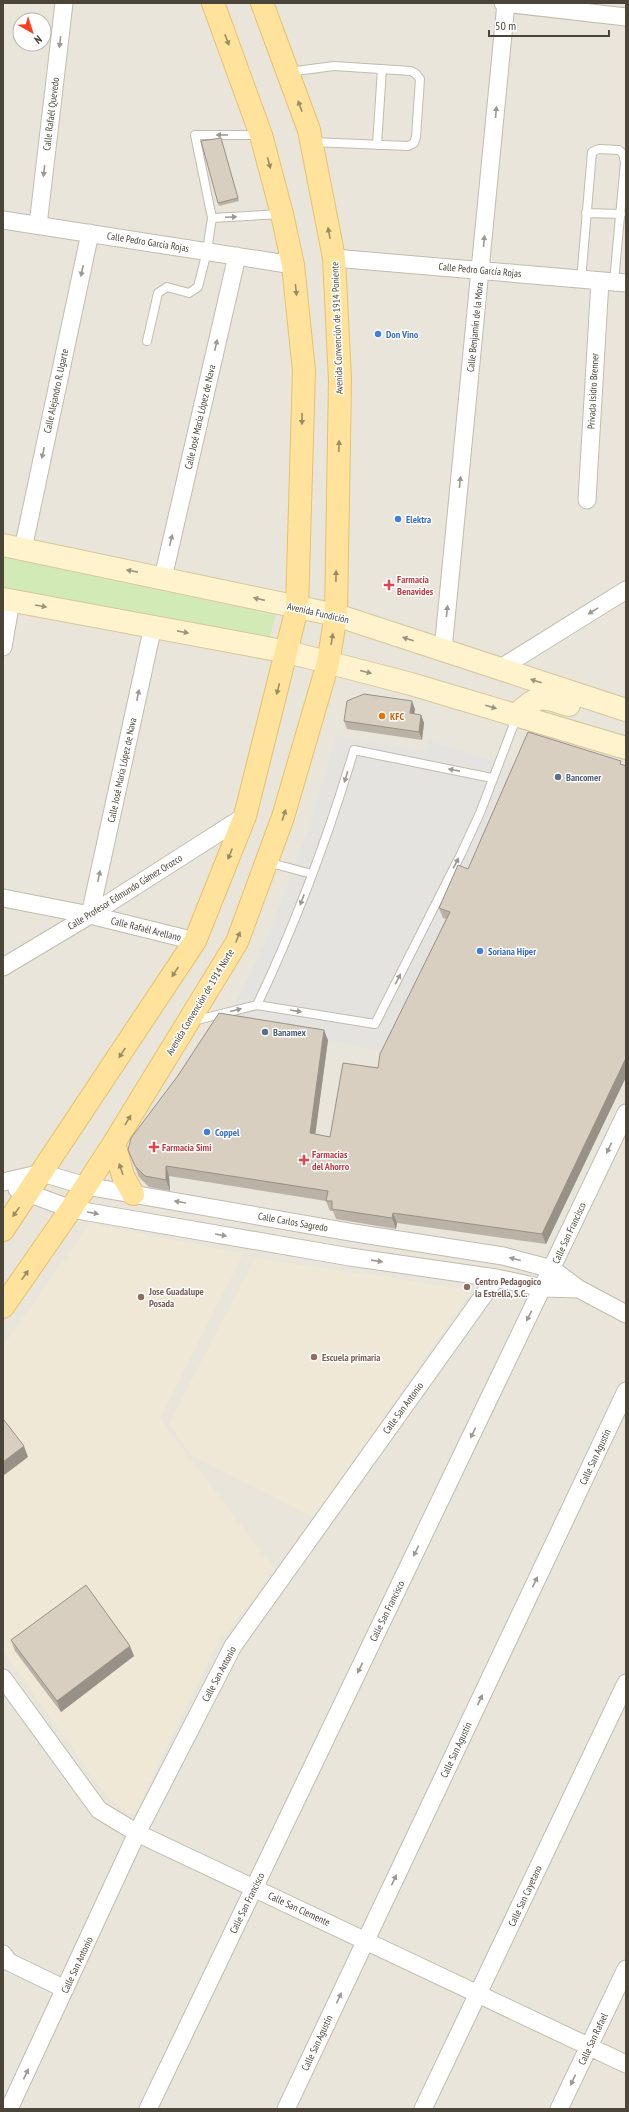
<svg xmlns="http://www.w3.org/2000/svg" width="629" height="2112" font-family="'PT Sans Narrow',sans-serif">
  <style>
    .residential { fill: #eae5da; fill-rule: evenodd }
    .education { fill: #efe8d6 }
    .garden { fill: #d2eab5 }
    .parking { fill: #e5e3e0 }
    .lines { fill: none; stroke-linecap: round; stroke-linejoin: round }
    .lane-casing { stroke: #c2bbae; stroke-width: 10 }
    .street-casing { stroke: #c2bbae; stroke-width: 19 }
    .secondary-casing { stroke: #d6c79b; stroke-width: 24 }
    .primary-casing { stroke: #e6c16a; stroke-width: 24 }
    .lane { stroke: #fff; stroke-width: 8 }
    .street { stroke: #fff; stroke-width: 17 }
    .secondary { stroke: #fff3cd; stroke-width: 22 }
    .primary { stroke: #ffe39c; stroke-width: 22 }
    .wall { fill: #bab2a6 }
    .shaded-wall { fill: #979187 }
    .building { fill: #d8cfc1; stroke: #979187 }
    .oneway { fill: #9c8c66 }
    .oneway2 { fill: #9c9892 }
    .oneway3 { fill: #9c937c }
    .shop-dot { fill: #3f7fe0; stroke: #fff; stroke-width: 1.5 }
    .health-dot { fill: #e0444e; stroke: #fff; stroke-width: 1.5 }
    .food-dot { fill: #e8710a; stroke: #fff; stroke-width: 1.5 }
    .service-dot { fill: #5c6f8a; stroke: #fff; stroke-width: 1.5 }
    .education-dot { fill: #8d6e63; stroke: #fff; stroke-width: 1.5 }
    .labels { text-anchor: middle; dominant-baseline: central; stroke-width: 3; stroke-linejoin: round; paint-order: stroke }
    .street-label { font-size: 10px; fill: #4b4439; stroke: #fff }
    .shop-label { font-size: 10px; font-weight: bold; fill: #366cbe; stroke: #fff; text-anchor: start }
    .health-label { font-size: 10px; font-weight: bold; fill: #be3a42; stroke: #fff; text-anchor: start }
    .food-label { font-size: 10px; font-weight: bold; fill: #c56008; stroke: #fff; text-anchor: start }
    .service-label { font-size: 10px; font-weight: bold; fill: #4e5e75; stroke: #fff; text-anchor: start }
    .education-label { font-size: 10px; font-weight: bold; fill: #785e54; stroke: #fff; text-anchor: start }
  </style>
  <rect width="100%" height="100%" fill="#f6f3ec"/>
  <path class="residential" d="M3 3H626V2109H3ZM20 20H44V44H20Z"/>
  <path class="education" d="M90 1223 243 1254 160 1418 275 1570 215 1648 134 1816 109 1799 3 1651V1346Z
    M255 1258 472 1290 314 1518 190 1454 169 1424Z"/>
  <path class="garden" d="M3 557 276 615 268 645 3 592Z"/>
  <path class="parking" d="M336 736 426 751 429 741 521 769 443 918 453 922 390 1053 328 1040 222 1024 231 1011 266 942 310 824Z"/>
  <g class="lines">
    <g class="lane-casing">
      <path id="lane" d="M288 72 334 66 411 71 416 74 420 79 416 137 414 143 408 146 312 142
        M259 135H195L212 218 281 214
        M377 145 382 69
        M586 213 621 214
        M581 280 592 152 599 149 619 150 623 154 625 162 614 282
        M147 341 158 293 167 287 189 293 198 287 207 251 212 218
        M267 862 312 874
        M257 1005C296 923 328 837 354 750L492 778
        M193 1021 257 1005 375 1024 461 854 480 813 517 716"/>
    </g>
    <g class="street-casing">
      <path id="street" d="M503 3 626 17
        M3 220 293 265
        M38 225 64 3
        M334 258 626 283
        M587 500 600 281
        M23 549 90 233
        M163 578 237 256
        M3 647 11 601
        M443 650 506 3
        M499 669 626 590
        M3 898 90 915 195 941
        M90 915 153 626
        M3 967 90 915 245 816
        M3 1182 42 1173 86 1186 355 1233 503 1256 552 1269 579 1289 626 1314
        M17 1189 71 1209 350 1257 496 1278 543 1288 579 1289
        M3 1678 99 1810 137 1833 626 2064
        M3 1954 9 1962 65 1989
        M9 2109 137 1833 233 1646 496 1278
        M148 2109 626 1113
        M286 2109 626 1391
        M423 2109 626 1683
        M559 2109 626 1969"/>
    </g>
    <g class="secondary-casing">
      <path id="secondary" d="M3 545 336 615 626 710
        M3 599 288 652 411 684 626 748
        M517 714C540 693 541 697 569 705"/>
    </g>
    <g class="primary-casing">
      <path id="primary" d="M114 1143 123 1176 133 1194
        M3 1230 195 941 245 816 297 608 304 371 293 265 282 214 261 135 213 3
        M3 1307 71 1209 114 1143 237 942 283 817 328 663 336 615 340 380 334 258 309 130 262 3"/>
    </g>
    <use href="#lane" class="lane"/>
    <use href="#street" class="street"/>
    <use href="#secondary" class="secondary"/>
    <use href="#primary" class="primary"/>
  </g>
  <path class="wall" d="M221 138 239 201 219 206 218 203Z
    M415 709 414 714 421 715 424 723 422 740 347 729 344 721Z
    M623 765 626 766V1077L546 1244 397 1223 396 1229 336 1219 333 1211H330L326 1201 169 1176 170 1191 149 1187 139 1177 128 1150 328 1040 315 1134 330 1137 378 1068 446 919 443 918 439 908 468 869Z
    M11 1640 134 1656 61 1712 15 1651Z"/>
  <path class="shaded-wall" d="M412 701 415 709 413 722 410 713Z
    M421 715 424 723 422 740 419 732Z
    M324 1030 328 1040 314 1144 310 1133Z
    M626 1058V1077L546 1244 542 1234Z
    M166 1166 169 1176 170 1191 166 1180Z
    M393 1213 397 1223 396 1229 392 1218Z
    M24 1446 28 1457 3 1476V1462Z
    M130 1646 134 1656 61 1712 57 1701Z"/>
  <path class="building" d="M221 138 238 198 218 203 201 141Z
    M364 694 412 701 410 713 421 715 419 732 344 721 347 701Z
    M528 732 621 761 620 764 626 766V1058L542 1234 393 1213 392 1218 332 1209V1201H326L328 1191 166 1166V1180L145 1176 135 1166 128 1150 131 1138 177 1077 219 1013 324 1030 310 1133 330 1137 343 1063 378 1068 380 1054 450 912 439 908 458 865 468 869Z
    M3 1420H4L24 1446 3 1462Z
    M86 1585 130 1646 57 1701 11 1640Z"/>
  <defs><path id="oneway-solid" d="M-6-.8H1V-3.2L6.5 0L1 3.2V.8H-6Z"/></defs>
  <g class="oneway">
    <use href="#oneway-solid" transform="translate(227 40) rotate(70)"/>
    <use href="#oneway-solid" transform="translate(300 106) rotate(-110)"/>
    <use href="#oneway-solid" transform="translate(269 163) rotate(75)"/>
    <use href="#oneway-solid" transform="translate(329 233) rotate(-101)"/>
    <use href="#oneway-solid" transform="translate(296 290) rotate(84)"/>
    <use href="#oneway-solid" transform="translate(302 419) rotate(91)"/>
    <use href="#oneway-solid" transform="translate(339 446) rotate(-89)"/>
    <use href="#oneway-solid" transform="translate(336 576) rotate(-89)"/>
    <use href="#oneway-solid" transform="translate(332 639) rotate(-81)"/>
    <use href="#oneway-solid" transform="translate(278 689) rotate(104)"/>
    <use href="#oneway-solid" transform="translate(284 815) rotate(-72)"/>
    <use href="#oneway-solid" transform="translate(230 854) rotate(112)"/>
    <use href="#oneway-solid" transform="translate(238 937) rotate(-68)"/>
    <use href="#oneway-solid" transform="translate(175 972) rotate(123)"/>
    <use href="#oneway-solid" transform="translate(122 1053) rotate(123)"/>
    <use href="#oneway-solid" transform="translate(128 1120) rotate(-59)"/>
    <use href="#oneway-solid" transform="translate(121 1169) rotate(-109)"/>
    <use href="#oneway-solid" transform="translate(16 1212) rotate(125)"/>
    <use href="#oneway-solid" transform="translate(25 1275) rotate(-55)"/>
  </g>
  <g class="oneway2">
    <use href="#oneway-solid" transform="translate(60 42) rotate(97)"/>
    <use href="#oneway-solid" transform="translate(496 112) rotate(-85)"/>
    <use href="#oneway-solid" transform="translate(222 135) rotate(180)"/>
    <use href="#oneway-solid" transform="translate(44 171) rotate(97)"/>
    <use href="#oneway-solid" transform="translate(231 217) rotate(-3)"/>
    <use href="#oneway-solid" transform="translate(484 241) rotate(-85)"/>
    <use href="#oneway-solid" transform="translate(82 271) rotate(102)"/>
    <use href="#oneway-solid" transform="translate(216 345) rotate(-77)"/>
    <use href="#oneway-solid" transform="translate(43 453) rotate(102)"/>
    <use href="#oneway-solid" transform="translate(460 482) rotate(-84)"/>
    <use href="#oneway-solid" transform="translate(171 540) rotate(-77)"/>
    <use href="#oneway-solid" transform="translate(447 611) rotate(-84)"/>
    <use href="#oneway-solid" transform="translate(593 611) rotate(148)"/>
    <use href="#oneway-solid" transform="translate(138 695) rotate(-78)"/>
    <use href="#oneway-solid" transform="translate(454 770) rotate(-169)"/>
    <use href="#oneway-solid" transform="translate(346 777) rotate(107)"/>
    <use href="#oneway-solid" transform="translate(456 863) rotate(-62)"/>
    <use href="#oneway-solid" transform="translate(99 876) rotate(-78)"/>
    <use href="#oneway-solid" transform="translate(302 900) rotate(111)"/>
    <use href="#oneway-solid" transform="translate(398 979) rotate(-62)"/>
    <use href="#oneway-solid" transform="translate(236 1010) rotate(-14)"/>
    <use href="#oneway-solid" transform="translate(296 1011) rotate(9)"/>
    <use href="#oneway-solid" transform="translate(609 1148) rotate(115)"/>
    <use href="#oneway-solid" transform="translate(180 1202) rotate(-170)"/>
    <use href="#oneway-solid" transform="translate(93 1213) rotate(10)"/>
    <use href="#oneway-solid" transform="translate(221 1235) rotate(10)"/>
    <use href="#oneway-solid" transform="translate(515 1259) rotate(-165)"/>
    <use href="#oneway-solid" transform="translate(377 1261) rotate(8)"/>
    <use href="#oneway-solid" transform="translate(529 1316) rotate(116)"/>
    <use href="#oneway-solid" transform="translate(473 1433) rotate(116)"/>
    <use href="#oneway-solid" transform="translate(416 1551) rotate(116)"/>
    <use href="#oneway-solid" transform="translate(535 1582) rotate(-65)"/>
    <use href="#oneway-solid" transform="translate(360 1668) rotate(116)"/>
    <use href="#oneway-solid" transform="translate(480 1700) rotate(-65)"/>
    <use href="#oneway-solid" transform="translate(394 1880) rotate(-65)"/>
    <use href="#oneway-solid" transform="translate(339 1998) rotate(-65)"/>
    <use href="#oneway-solid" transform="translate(26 2074) rotate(-65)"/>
    <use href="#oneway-solid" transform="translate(573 2080) rotate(115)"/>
  </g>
  <g class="oneway3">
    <use href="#oneway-solid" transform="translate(132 571) rotate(-169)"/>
    <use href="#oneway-solid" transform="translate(259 599) rotate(-167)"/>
    <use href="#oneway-solid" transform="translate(41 606) rotate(10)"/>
    <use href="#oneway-solid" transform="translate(183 632) rotate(11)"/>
    <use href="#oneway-solid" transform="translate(408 639) rotate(-162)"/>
    <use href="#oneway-solid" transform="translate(366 672) rotate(14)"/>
    <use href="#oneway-solid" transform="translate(536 681) rotate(-162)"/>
    <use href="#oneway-solid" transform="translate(491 707) rotate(16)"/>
  </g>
  <g class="shop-dot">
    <circle cx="378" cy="334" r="4"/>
    <circle cx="398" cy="519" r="4"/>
    <circle cx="480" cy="951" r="4"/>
    <circle cx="207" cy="1132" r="4"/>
  </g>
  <g class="health-dot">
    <path d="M387 579h4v4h4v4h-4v4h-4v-4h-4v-4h4z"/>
    <path d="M152 1141h4v4h4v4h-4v4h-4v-4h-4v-4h4z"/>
    <path d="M302 1154h4v4h4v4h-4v4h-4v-4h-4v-4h4z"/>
  </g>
  <circle class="food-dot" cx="382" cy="716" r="4"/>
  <g class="service-dot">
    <circle cx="558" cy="777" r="4"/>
    <circle cx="265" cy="1032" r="4"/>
  </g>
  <g class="education-dot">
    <circle cx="467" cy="1287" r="4"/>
    <circle cx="141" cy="1297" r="4"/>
    <circle cx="314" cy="1357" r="4"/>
  </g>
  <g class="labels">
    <g class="street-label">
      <text transform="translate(51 114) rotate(-83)">Calle Rafaél Quevedo</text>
      <text transform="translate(148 242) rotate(9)">Calle Pedro García Rojas</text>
      <text transform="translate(480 270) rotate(5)">Calle Pedro García Rojas</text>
      <text transform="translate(475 327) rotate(-84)">Calle Benjamín de la Mora</text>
      <text transform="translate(337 328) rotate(-92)">Avenida Convención de 1914 Poniente</text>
      <text transform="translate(56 391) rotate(-78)">Calle Alejandro R. Ugarte</text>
      <text transform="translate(593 391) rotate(-87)">Privada Isidro Brenner</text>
      <text transform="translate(200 417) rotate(-77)">Calle José María López de Nava</text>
      <text transform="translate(318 613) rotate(13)">Avenida Fundición</text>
      <text transform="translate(122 770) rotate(-78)">Calle José María López de Nava</text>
      <text transform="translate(125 892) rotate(-32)">Calle Profesor Edmundo Gámez Orozco</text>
      <text transform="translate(146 929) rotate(14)">Calle Rafaél Arellano</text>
      <text transform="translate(200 1002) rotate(-59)">Avenida Convención de 1914 Norte</text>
      <text transform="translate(293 1222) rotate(10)">Calle Carlos Sagredo</text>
      <text transform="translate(569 1233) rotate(-65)">Calle San Francisco</text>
      <text transform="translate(403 1408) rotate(-54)">Calle San Antonio</text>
      <text transform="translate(595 1457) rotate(-65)">Calle San Agustín</text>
      <text transform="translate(387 1611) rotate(-64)">Calle San Francisco</text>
      <text transform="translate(219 1674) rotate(-62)">Calle San Antonio</text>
      <text transform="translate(456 1750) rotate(-65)">Calle San Agustín</text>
      <text transform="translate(525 1896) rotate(-65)">Calle San Cayetano</text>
      <text transform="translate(247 1903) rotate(-64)">Calle San Francisco</text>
      <text transform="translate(299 1909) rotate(25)">Calle San Clemente</text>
      <text transform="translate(77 1965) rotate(-65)">Calle San Antonio</text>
      <text transform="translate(593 2039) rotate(-65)">Calle San Rafael</text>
      <text transform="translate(317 2043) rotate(-65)">Calle San Agustín</text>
    </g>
    <g class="shop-label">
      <text x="386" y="334">Don Vino</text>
      <text x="406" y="519">Elektra</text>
      <text x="488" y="951">Soriana Híper</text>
      <text x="215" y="1132">Coppel</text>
    </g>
    <g class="health-label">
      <text x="397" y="579">Farmacia<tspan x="397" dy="12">Benavides</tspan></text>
      <text x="162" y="1147">Farmacia Simi</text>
      <text x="312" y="1154">Farmacias<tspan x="312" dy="12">del Ahorro</tspan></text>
    </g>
    <g class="food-label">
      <text x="390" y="716">KFC</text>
    </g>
    <g class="service-label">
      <text x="566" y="777">Bancomer</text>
      <text x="273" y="1032">Banamex</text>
    </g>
    <g class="education-label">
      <text x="475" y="1281">Centro Pedagogico<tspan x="475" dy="12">la Estrella, S.C.</tspan></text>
      <text x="149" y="1291">Jose Guadalupe<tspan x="149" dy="12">Posada</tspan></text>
      <text x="322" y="1357">Escuela primaria</text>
    </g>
  </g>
  <rect width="629" height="2112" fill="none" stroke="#4b4439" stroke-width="8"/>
  <g transform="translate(32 32) rotate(141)"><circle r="19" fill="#ffffff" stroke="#b7b4b0"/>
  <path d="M0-3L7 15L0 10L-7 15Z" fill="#fc3f1d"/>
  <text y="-6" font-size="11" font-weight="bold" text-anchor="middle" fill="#4b4439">N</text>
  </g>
  <path d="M489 30v6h120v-6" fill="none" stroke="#4b4439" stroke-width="2"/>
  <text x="495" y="30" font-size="12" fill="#4b4439" stroke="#ffffff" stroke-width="3" paint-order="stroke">50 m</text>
</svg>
